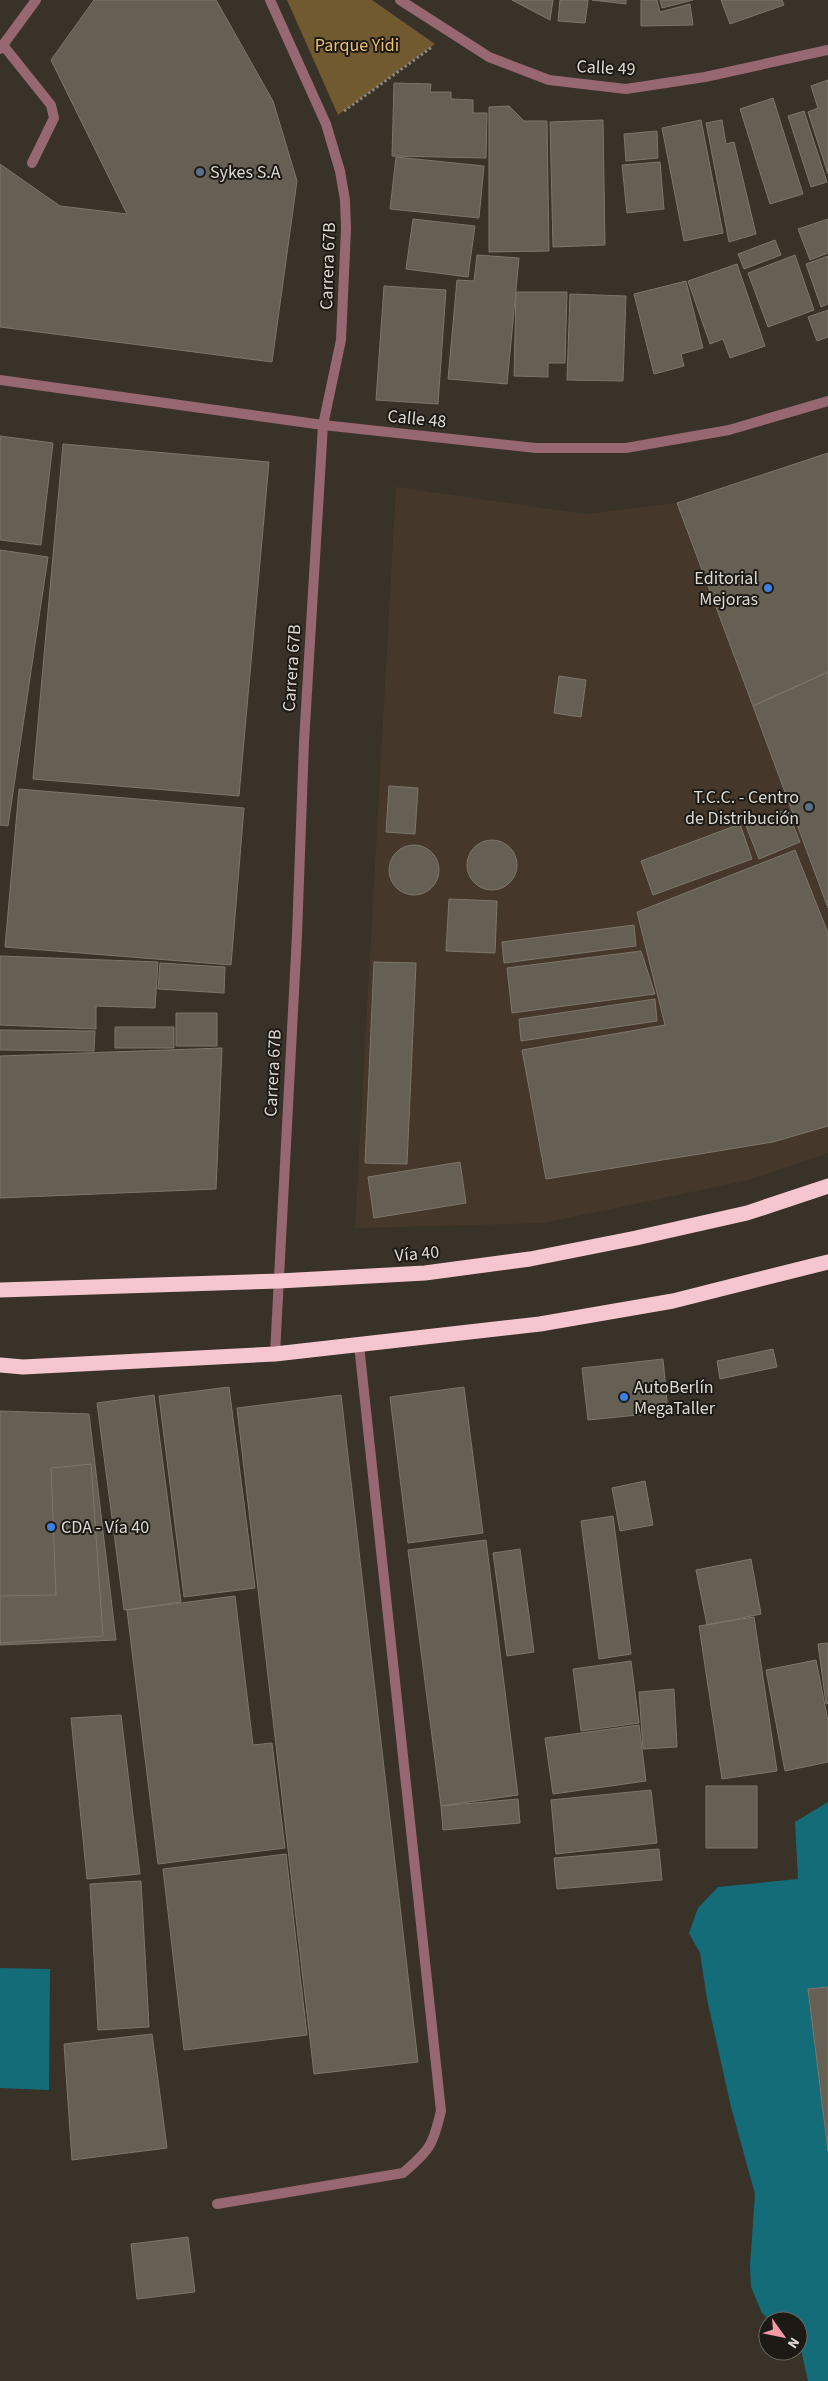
<svg xmlns="http://www.w3.org/2000/svg" width="828" height="2381" font-family="'Source Sans 3',sans-serif">
  <style>
    .industrial { fill: #45382a }
    .green { fill: #715930 }
    .water { fill: #146c79 }
    .building { fill: #665f54; stroke: #7d766a }
    .lines { fill: none; stroke-linecap: round; stroke-linejoin: round }
    .path { stroke: #8b867d; stroke-width: 3; stroke-dasharray: 2.5 2.5; stroke-linecap: butt }
    .lane { stroke: #976772; stroke-width: 10 }
    .street { stroke: #976772; stroke-width: 10 }
    .highway { stroke: #f5c6cf; stroke-width: 15 }
    .service-dot { fill: #5c6f8a; stroke: #1d1a16; stroke-width: 2 }
    .shop-dot { fill: #3f7fe0; stroke: #1d1a16; stroke-width: 2 }
    .labels { text-anchor: middle; dominant-baseline: central; stroke-width: 4; stroke-linejoin: round; paint-order: stroke }
    .park-label { font-size: 18px; fill: #ecbf71; stroke: #1d1a16 }
    .street-label { font-size: 18px; fill: #ddd9d2; stroke: #1d1a16 }
    .poi-label { font-size: 18px; fill: #ddd9d2; stroke: #1d1a16; text-anchor: start }
  </style>
  <rect width="100%" height="100%" fill="#393228"/>
  <path class="industrial" d="M396 487 585 514 677 503 828 908V1153L749 1180 544 1223 355 1228Z"/>
  <path class="green" d="M287 0H372L435 44 338 115Z"/>
  <path class="water" d="M828 1802V2381H808L798 2336V2321H770L762 2313 751 2287 750 2265 755 2194 731 2107 707 1999 700 1953 689 1933 698 1908 718 1887 798 1879 795 1822Z
    M0 1968 50 1969 49 2090 0 2088Z"/>
  <path class="building" d="M94 0H216L273 101 297 181 272 362 0 327V164L60 206 127 214 51 60Z
    M512 0H553L550 20Z
    M560 0H588L585 23 558 21Z
    M592 0H626V4Z
    M641 0H657L660 12 690 4 693 25 641 26Z
    M660 0H693L662 8Z
    M721 0H782L784 5 730 24Z
    M828 80V174L808 112 818 108 811 86Z
    M394 83 431 84 430 92H451V99L473 100V113H487L486 158 392 156Z
    M773 98 803 194 770 204 740 109Z
    M509 106 524 121H547L549 251 489 252V107Z
    M804 111 827 182 811 187 788 116Z
    M603 120 605 245 553 247 550 122Z
    M701 120 723 233 684 241 662 128Z
    M722 120 726 144 734 142 756 234 729 242 706 123Z
    M657 131 658 158 626 161 624 134Z
    M396 157 484 166 479 218 390 209Z
    M660 162 664 209 627 213 622 165Z
    M413 219 475 226 468 277 406 269Z
    M828 219V253L810 260 798 229Z
    M775 240 781 255 744 269 738 254Z
    M477 255 519 258 507 384 448 379 457 280 474 281Z
    M795 255 814 310 768 327 748 273Z
    M828 256V304L821 307 806 264Z
    M737 264 765 346 730 358 723 339 710 344 688 281Z
    M686 281 703 348 681 354 684 366 654 374 634 294Z
    M384 286 446 290 438 404 376 400Z
    M516 292H567L565 363H548V377L514 376Z
    M570 294 626 296 623 381 567 380Z
    M828 310V337L817 341 808 317Z
    M0 436 53 443 41 545 0 540Z
    M63 444 269 462 239 796 33 779Z
    M828 453V672L753 706 677 503Z
    M0 550 48 557 8 826 0 825Z
    M828 672V908L753 706Z
    M559 676 586 680 581 717 554 713Z
    M389 786 418 788 415 834 386 832Z
    M19 789 244 808 231 965 5 947Z
    M787 809 800 842 759 859 746 826Z
    M740 824 752 859 653 895 641 861Z
    M467 865a25 25 0 1 1 50 0a25 25 0 1 1-50 0Z
    M389 870a25 25 0 1 1 50 0a25 25 0 1 1-50 0Z
    M795 850 828 933V1126L773 1142 546 1179 522 1050 665 1025 637 912Z
    M449 899 497 901 495 953 446 951Z
    M634 925 636 946 504 963 502 942Z
    M641 951 655 994 512 1013 507 968Z
    M0 956 158 962 155 1008 96 1006V1029L0 1025Z
    M374 962 416 963 407 1164 365 1163Z
    M160 963 225 967 224 993 158 989Z
    M655 999 657 1021 521 1041 519 1019Z
    M176 1013H217V1046H176Z
    M115 1027H174V1048H115Z
    M0 1030 95 1031 94 1051 0 1050Z
    M222 1048 216 1189 0 1198V1056Z
    M460 1162 466 1203 374 1218 368 1177Z
    M773 1349 777 1367 720 1379 717 1361Z
    M663 1359 668 1412 588 1420 582 1368Z
    M229 1387 255 1588 184 1597 159 1396Z
    M464 1387 483 1533 408 1543 390 1397Z
    M154 1395 181 1602 124 1610 97 1403Z
    M341 1395 418 2062 314 2074 237 1408Z
    M0 1411 89 1414 116 1640 0 1645Z
    M91 1464 103 1636 0 1643V1596L56 1595 51 1468Z
    M645 1481 653 1525 620 1531 612 1488Z
    M613 1516 631 1654 599 1659 581 1521Z
    M486 1540 518 1795 441 1806 408 1550Z
    M520 1549 534 1652 507 1656 493 1553Z
    M751 1559 761 1614 707 1625 696 1570Z
    M235 1596 253 1745 272 1743 285 1848 158 1864 127 1610Z
    M754 1617 777 1771 722 1779 699 1626Z
    M828 1643V1703L826 1704 818 1644Z
    M816 1660 828 1721V1762L785 1771 766 1670Z
    M631 1661 639 1723 581 1731 573 1669Z
    M674 1689 677 1747 643 1749 639 1692Z
    M121 1715 140 1874 87 1879 71 1718Z
    M639 1725 646 1781 553 1794 545 1738Z
    M706 1786H757V1848H706Z
    M651 1790 657 1843 556 1854 551 1800Z
    M518 1799 520 1823 443 1830 441 1806Z
    M659 1849 662 1880 557 1889 554 1858Z
    M286 1854 307 2035 184 2050 163 1869Z
    M141 1881 149 2027 98 2030 90 1884Z
    M828 1987V2151L808 1989Z
    M152 2034 167 2148 72 2160 64 2044Z
    M188 2237 195 2292 137 2299 131 2244Z"/>
  <g class="lines">
    <path class="path" d="M344 111 432 47"/>
    <path class="lane" d="M3 45 51 105 54 118 32 163
      M217 2204 403 2173C430 2150 433 2145 441 2111L359 1345"/>
    <path class="street" d="M270 0 326 124 340 171 345 200 346 229 341 340 323 425 304 742 297 935 275 1354
      M400 0 489 57 549 80 626 89 705 77 828 50
      M0 49 36 0
      M0 380 323 425 536 448H626L729 430 828 401"/>
    <path class="highway" d="M0 1290 279 1281 425 1273 530 1259 636 1238 747 1213 828 1186
      M0 1365 23 1367 275 1354 540 1324 673 1301 828 1262"/>
  </g>
  <g class="service-dot">
    <circle cx="200" cy="172" r="5"/>
    <circle cx="809" cy="807" r="5"/>
  </g>
  <g class="shop-dot">
    <circle cx="768" cy="588" r="5"/>
    <circle cx="624" cy="1397" r="5"/>
    <circle cx="51" cy="1527" r="5"/>
  </g>
  <g class="labels">
    <g class="park-label">
      <text x="357" y="45">Parque Yidi</text>
    </g>
    <g class="street-label">
      <text transform="translate(606 68) rotate(3)">Calle 49</text>
      <text transform="translate(328 266) rotate(-88)">Carrera 67B</text>
      <text transform="translate(417 419) rotate(6)">Calle 48</text>
      <text transform="translate(292 668) rotate(-86)">Carrera 67B</text>
      <text transform="translate(273 1073) rotate(-87)">Carrera 67B</text>
      <text transform="translate(417 1254) rotate(-5)">Vía 40</text>
    </g>
    <g class="poi-label">
      <text x="210" y="172">Sykes S.A</text>
      <text x="758" y="578" text-anchor="end">Editorial<tspan x="758" dy="21">Mejoras</tspan></text>
      <text x="799" y="797" text-anchor="end">T.C.C. - Centro<tspan x="799" dy="21">de Distribución</tspan></text>
      <text x="634" y="1387">AutoBerlín<tspan x="634" dy="21">MegaTaller</tspan></text>
      <text x="61" y="1527">CDA - Vía 40</text>
    </g>
  </g>
  <g transform="translate(783 2336) rotate(123)"><circle r="24" fill="#1d1a16" stroke="#6a6661"/>
  <path d="M0-4L9 19L0 12L-9 19Z" fill="#f49aa4"/>
  <text y="-8" font-size="14" font-weight="bold" text-anchor="middle" fill="#ddd9d2">N</text>
  </g>
</svg>
